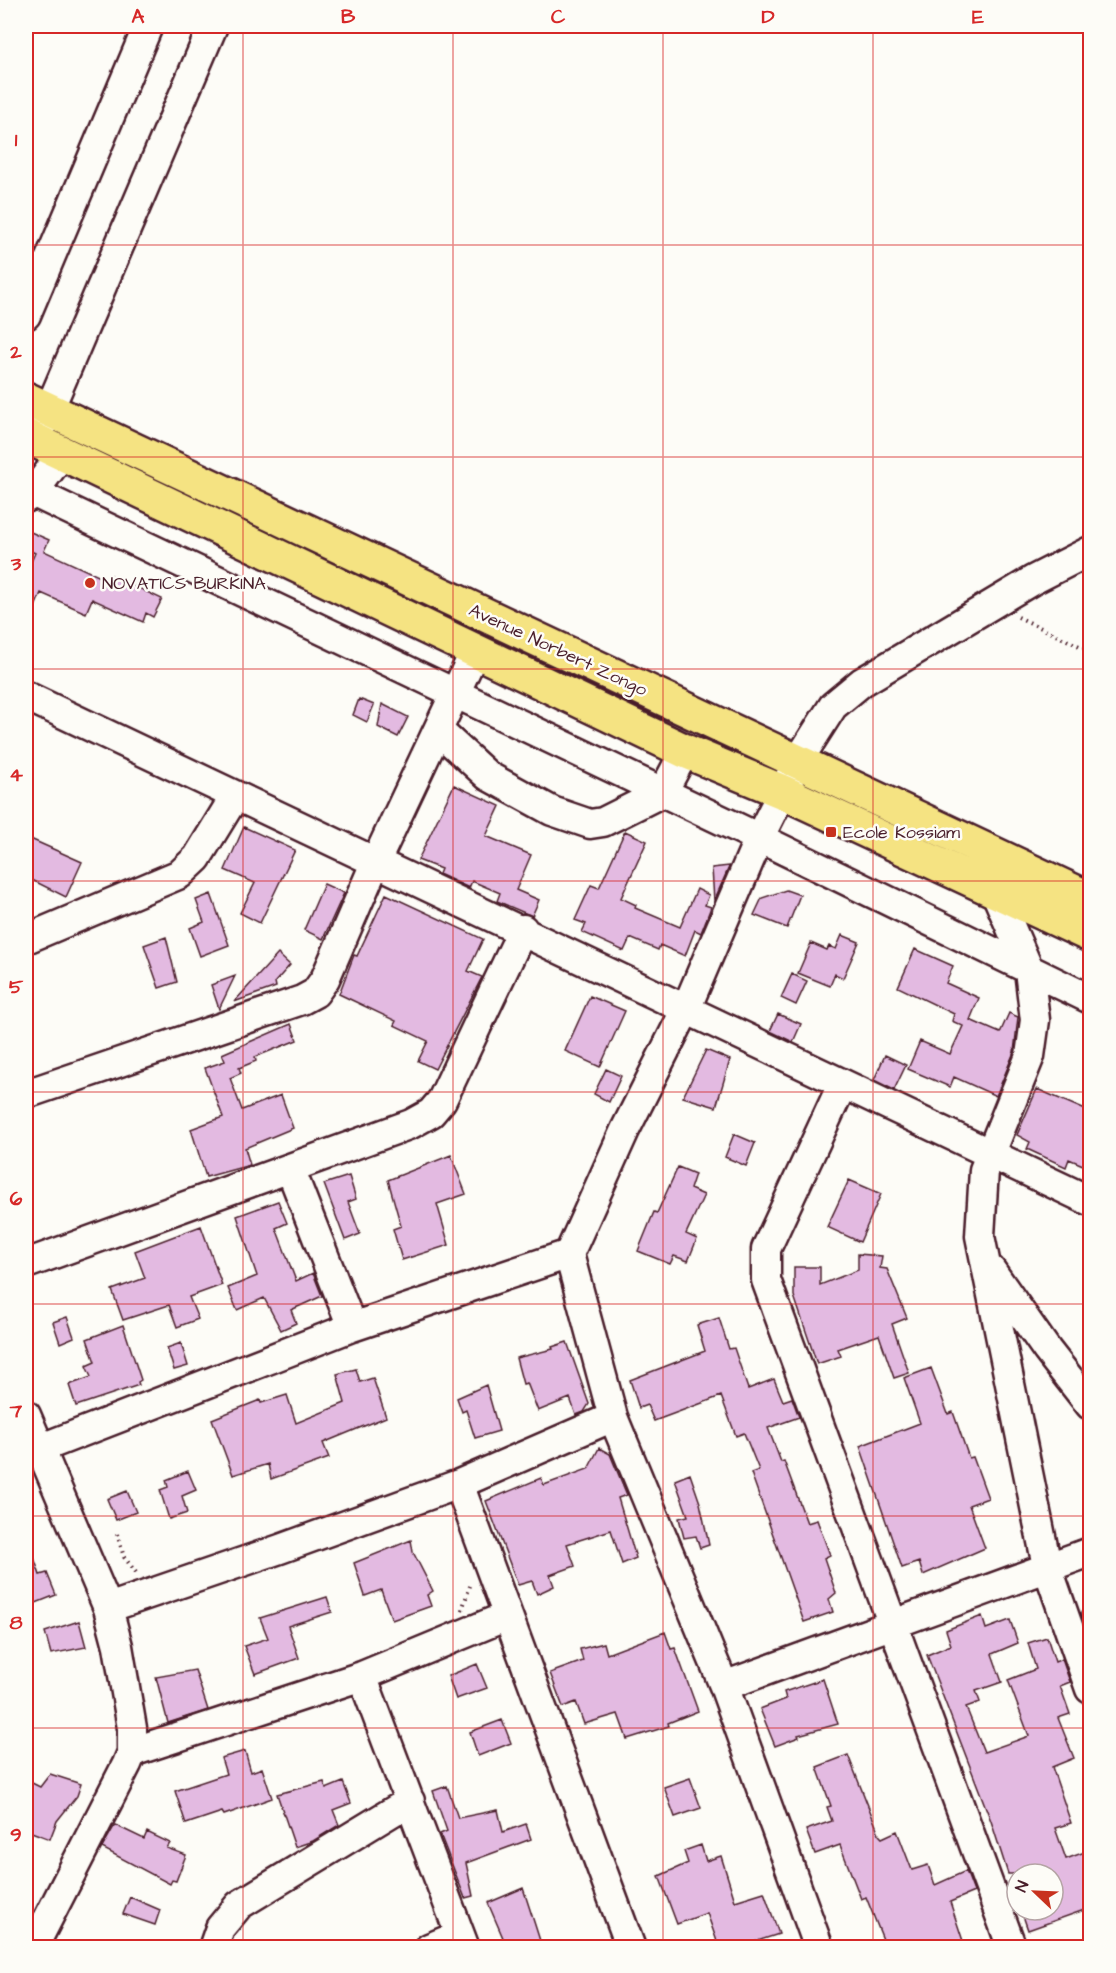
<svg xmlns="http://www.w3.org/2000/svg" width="1116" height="1973" font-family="'Architects Daughter',sans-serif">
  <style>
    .building { fill: #e3bae1; stroke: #4a1f2b; stroke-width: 1.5 }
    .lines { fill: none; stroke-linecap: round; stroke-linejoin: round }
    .minor-casing { stroke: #4a1f2b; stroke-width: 33 }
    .major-casing { stroke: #4a1f2b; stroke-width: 38 }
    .path { stroke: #4a1f2b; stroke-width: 4; stroke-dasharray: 1.5 4.5; stroke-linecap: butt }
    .minor { stroke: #fdfcf7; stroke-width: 28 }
    .major { stroke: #f5e382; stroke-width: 33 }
    .grid { fill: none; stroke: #d62828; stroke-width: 1.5; stroke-opacity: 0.55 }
    .poi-dot { fill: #c8321e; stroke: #fdfcf7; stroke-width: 2 }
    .labels { text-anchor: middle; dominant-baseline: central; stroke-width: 5; stroke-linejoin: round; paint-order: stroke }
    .poi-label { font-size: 18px; fill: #4a1f2b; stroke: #fdfcf7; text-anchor: start }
    .street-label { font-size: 18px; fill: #4a1f2b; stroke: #fdfcf7 }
    .neatline { fill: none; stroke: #d62828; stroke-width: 2 }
    .grid-label { font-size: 20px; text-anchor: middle; font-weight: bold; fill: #d62828 }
  </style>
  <rect width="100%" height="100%" fill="#fdfcf7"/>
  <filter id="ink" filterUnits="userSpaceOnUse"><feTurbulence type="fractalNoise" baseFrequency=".0167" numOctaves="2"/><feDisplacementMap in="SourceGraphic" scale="12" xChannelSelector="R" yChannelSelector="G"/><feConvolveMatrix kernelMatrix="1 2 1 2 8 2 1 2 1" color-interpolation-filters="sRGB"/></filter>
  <g filter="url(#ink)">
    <path class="building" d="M26 530 49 540 44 551 109 581 111 575 162 599 153 617 146 613 143 622 92 599 86 613 41 593 26 628V573L35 553 26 549Z
      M359 699 374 705 367 722 353 715Z
      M382 704 408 717 398 737 378 727Z
      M454 785 500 806 486 836 531 855 516 890 539 900 532 916 497 901 500 893 472 881 469 888 439 874 441 869 418 860Z
      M244 827 295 850 260 923 240 913 255 883 225 870Z
      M625 831 647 841 621 898 636 905 635 908 680 927 697 889 709 895 705 905 711 907 701 933 695 930 685 956 660 945 658 950 630 938 624 951 582 932 586 924 575 920 591 885 599 888Z
      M26 837 82 862 66 897 26 877Z
      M729 866V867L714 901 712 868Z
      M324 884 344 893 323 939 304 930Z
      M786 890 800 895 787 928 754 915 762 898Z
      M211 894 229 945 200 956 190 928 204 922 196 900Z
      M386 894 483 939 468 971 482 977 435 1069 418 1061 428 1041 394 1025 396 1021 339 994 354 955 357 956Z
      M842 935 859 942 843 978 835 974 830 986 798 973 811 943 827 950 829 946 836 949Z
      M166 937 177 982 159 988 144 945Z
      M915 949 953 966 946 983 979 998 970 1020 1000 1033 1009 1013 1018 1017 1014 1052 996 1096 954 1077 950 1087 908 1069 920 1041 950 1054 963 1026 952 1021 954 1014 898 987Z
      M278 954 290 965 275 982 276 987 234 1002Z
      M792 974 807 981 796 1005 781 998Z
      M235 976 219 1009 211 985Z
      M590 996 625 1011 600 1067 565 1051Z
      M778 1014 801 1024 793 1042 770 1031Z
      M291 1024 297 1040 255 1057 256 1061 239 1068 241 1073 230 1078 242 1110 281 1095 293 1128 245 1148 250 1165 206 1177 191 1129 223 1117 205 1068 225 1061 222 1054Z
      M706 1050 730 1060 716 1107 683 1097Z
      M885 1055 906 1065 894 1090 874 1080Z
      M606 1069 621 1076 609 1102 594 1094Z
      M1037 1089 1090 1112V1168L1069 1159 1066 1167 1027 1149 1030 1142 1017 1135Z
      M734 1134 755 1143 746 1166 725 1157Z
      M451 1155 466 1194 437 1204 449 1245 402 1260 393 1229 401 1226 388 1180Z
      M678 1167 695 1174 690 1189 704 1195 686 1234 697 1239 688 1261 674 1256 670 1264 638 1251 654 1212 657 1213Z
      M349 1176 356 1199 348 1202 360 1234 345 1240 324 1184Z
      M849 1180 881 1194 860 1242 827 1227Z
      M278 1201 287 1223 276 1228 296 1281 313 1273 322 1296 291 1310 296 1323 281 1330 264 1298 237 1310 228 1288 257 1276 237 1216Z
      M201 1226 222 1285 189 1297 198 1319 177 1327 169 1305 123 1320 112 1290 145 1278 135 1251Z
      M858 1254 882 1256 880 1268 887 1269 907 1318 892 1324 909 1373 894 1378 879 1335 838 1349 841 1356 817 1364 794 1296V1267H820V1285L858 1270Z
      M67 1317 74 1337 60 1343 53 1322Z
      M719 1318 729 1349 734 1348 748 1389 774 1379 783 1401 792 1398 799 1417 768 1428 781 1462 784 1461 807 1523 817 1520 830 1555 824 1558 836 1593 829 1599 833 1612 804 1622 751 1473 759 1470 744 1433 736 1436 721 1396 654 1421 647 1405 639 1408 630 1380 705 1351 697 1325Z
      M123 1325 141 1380 138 1382 139 1385 76 1406 69 1385 91 1377 86 1366 95 1362 87 1339Z
      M567 1342 589 1404 584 1412 576 1415 570 1398 538 1411 527 1383 523 1384 516 1358 553 1349 552 1347Z
      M181 1343 188 1366 174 1370 167 1348Z
      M931 1368 948 1414 953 1412 969 1458 973 1457 988 1498 969 1505 985 1548 923 1575 919 1562 902 1568 860 1446 920 1423 904 1378Z
      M356 1369 360 1382 373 1378 386 1417 323 1443 329 1458 271 1479 268 1464 233 1475 212 1419 260 1400 261 1403 287 1395 296 1423 345 1403 337 1374Z
      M486 1385 499 1431 475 1438 466 1410 462 1412 457 1398Z
      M599 1448 610 1454 627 1495 618 1498 636 1558 622 1564 611 1530 567 1544 575 1566 550 1575 554 1586 537 1594 532 1581 518 1585 486 1501 541 1478 544 1485 588 1469Z
      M188 1471 196 1490 182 1496 187 1513 169 1519 160 1490 168 1487 166 1480Z
      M690 1474 700 1503 709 1545 700 1548 696 1536 684 1538 679 1518 688 1516 675 1480Z
      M127 1491 136 1512 116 1520 107 1499Z
      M28 1540 40 1575 47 1573 56 1595 26 1607V1541Z
      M411 1540 413 1552 433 1591 427 1595 431 1606 392 1620 381 1590 365 1596 354 1563Z
      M327 1597 332 1612 288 1626 299 1658 255 1674 244 1646 268 1638 260 1618Z
      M982 1616 986 1629 1010 1620 1018 1643 992 1654 1002 1682 976 1691 980 1702 966 1707 984 1752 1029 1736 1008 1680 1036 1669 1028 1643 1047 1637 1055 1662 1062 1659 1070 1682 1060 1686 1070 1714 1058 1718 1074 1758 1052 1767 1071 1823 1055 1828 1066 1859 1090 1850V1908L1028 1930 1021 1910H1053V1874H1008L991 1821 927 1655 951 1645 946 1630Z
      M79 1621 86 1647 51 1654 45 1632Z
      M665 1632 671 1649 675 1648 698 1711 668 1723 669 1726 627 1739 618 1714 584 1724 576 1702 563 1707 550 1673 583 1661 580 1649 604 1643 607 1654Z
      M477 1664 487 1688 456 1699 448 1676Z
      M195 1670 208 1710 168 1723 156 1677Z
      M823 1679 838 1724 798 1735 799 1737 775 1746 760 1709 786 1699 784 1692Z
      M502 1720 511 1743 478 1756 470 1732Z
      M245 1751 251 1772 262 1768 272 1798 224 1815 222 1812 186 1824 175 1791 226 1774 221 1758Z
      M848 1755 880 1836 882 1838 897 1831 912 1870 928 1865 935 1885 966 1871 974 1892 950 1902 965 1947H886L866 1897 861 1899 840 1845 815 1854 806 1830 832 1821 827 1807 831 1806 817 1767Z
      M50 1774 81 1784 77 1796 57 1821 50 1839 26 1830V1780L40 1787Z
      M690 1778 701 1808 675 1817 664 1787Z
      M324 1782 326 1789 343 1782 351 1803 333 1810 339 1825 313 1841 295 1847 277 1794Z
      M447 1786 458 1818 498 1810 503 1832 526 1824 531 1839 466 1863 473 1896 465 1898 440 1834 447 1831 433 1791Z
      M115 1825 144 1839 147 1832 170 1843 167 1848 186 1855 176 1881 172 1880 170 1884 102 1848Z
      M701 1845 706 1861 721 1856 735 1901 764 1892 779 1934 739 1947H719L707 1913 677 1924 659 1876 688 1863 684 1851Z
      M523 1888 535 1925 542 1947H507L488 1903Z
      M130 1897 160 1910 155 1925 123 1914Z"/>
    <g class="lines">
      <g class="minor-casing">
        <path id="minor" d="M26 315 148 26
          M40 431 213 26
          M26 489 759 838 1090 999
          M26 498 33 493 62 454
          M26 696 1090 1201
          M439 731 488 776 552 811 590 824 603 822 663 792 685 751
          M995 891 1029 970 1035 1020 1030 1056 984 1170 980 1236 1047 1566 1090 1689
          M26 939 180 874 197 858 235 796
          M842 1085 766 1249V1280L1012 1948
          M26 1094 302 1000 315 993 325 979 376 861 475 651
          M290 1168 352 1327
          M26 1264 411 1124 431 1113 442 1100 523 929
          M991 1270 1047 1350 1090 1405
          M26 1415 108 1608 118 1646 132 1728V1752L127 1764 33 1948
          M26 1454 352 1327 569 1254
          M459 1484 631 1948
          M108 1608 280 1549 459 1484 613 1417
          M362 1676 465 1948
          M724 1686 1090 1552
          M132 1752 362 1676 507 1616
          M213 1948 220 1928 239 1905 410 1801
          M429 1948 460 1935
          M819 1948 724 1686 613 1417 569 1254 625 1130 686 1009 759 838 798 761 833 706 862 682 1033 580 1090 551"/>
      </g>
      <g class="major-casing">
        <path id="major" d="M26 399 1090 899
          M26 436 685 751 783 792 1090 935"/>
      </g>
      <path class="path" d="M1018 617 1090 651
        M117 1534 124 1557 138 1575
        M462 1610 471 1583"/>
      <use href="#minor" class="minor"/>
      <use href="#major" class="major"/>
    </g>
  </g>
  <path class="grid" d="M243 26V1948M453 26V1948M663 26V1948M873 26V1948M26 245H1090M26 457H1090M26 669H1090M26 881H1090M26 1092H1090M26 1304H1090M26 1516H1090M26 1728H1090"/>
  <g class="poi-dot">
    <circle cx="90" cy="583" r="6"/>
    <rect x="825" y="826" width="12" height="12" rx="3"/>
  </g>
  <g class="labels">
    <g class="poi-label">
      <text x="102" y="583">NOVATICS BURKINA</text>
      <text x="843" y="832">Ecole Kossiam</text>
    </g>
    <g class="street-label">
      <text transform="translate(558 650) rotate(25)">Avenue Norbert Zongo</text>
    </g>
  </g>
  <rect width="1116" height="1973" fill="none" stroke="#fdfcf7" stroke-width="66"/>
  <g transform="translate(1035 1892) rotate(293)"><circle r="28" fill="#fdfcf7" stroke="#b5a4a5" stroke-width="1.5"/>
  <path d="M0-4.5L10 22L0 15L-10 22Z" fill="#c8321e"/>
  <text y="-9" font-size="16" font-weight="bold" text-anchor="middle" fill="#4a1f2b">N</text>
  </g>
  <rect x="33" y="33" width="1050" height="1907" class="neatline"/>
  <g class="grid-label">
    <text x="138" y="23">A</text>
    <text x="348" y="23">B</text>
    <text x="558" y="23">C</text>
    <text x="768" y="23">D</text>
    <text x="978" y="23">E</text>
    <text x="16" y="146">1</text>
    <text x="16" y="358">2</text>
    <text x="16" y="570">3</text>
    <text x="16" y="781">4</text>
    <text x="16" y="993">5</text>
    <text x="16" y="1205">6</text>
    <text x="16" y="1417">7</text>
    <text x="16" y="1629">8</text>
    <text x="16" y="1841">9</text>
  </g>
</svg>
